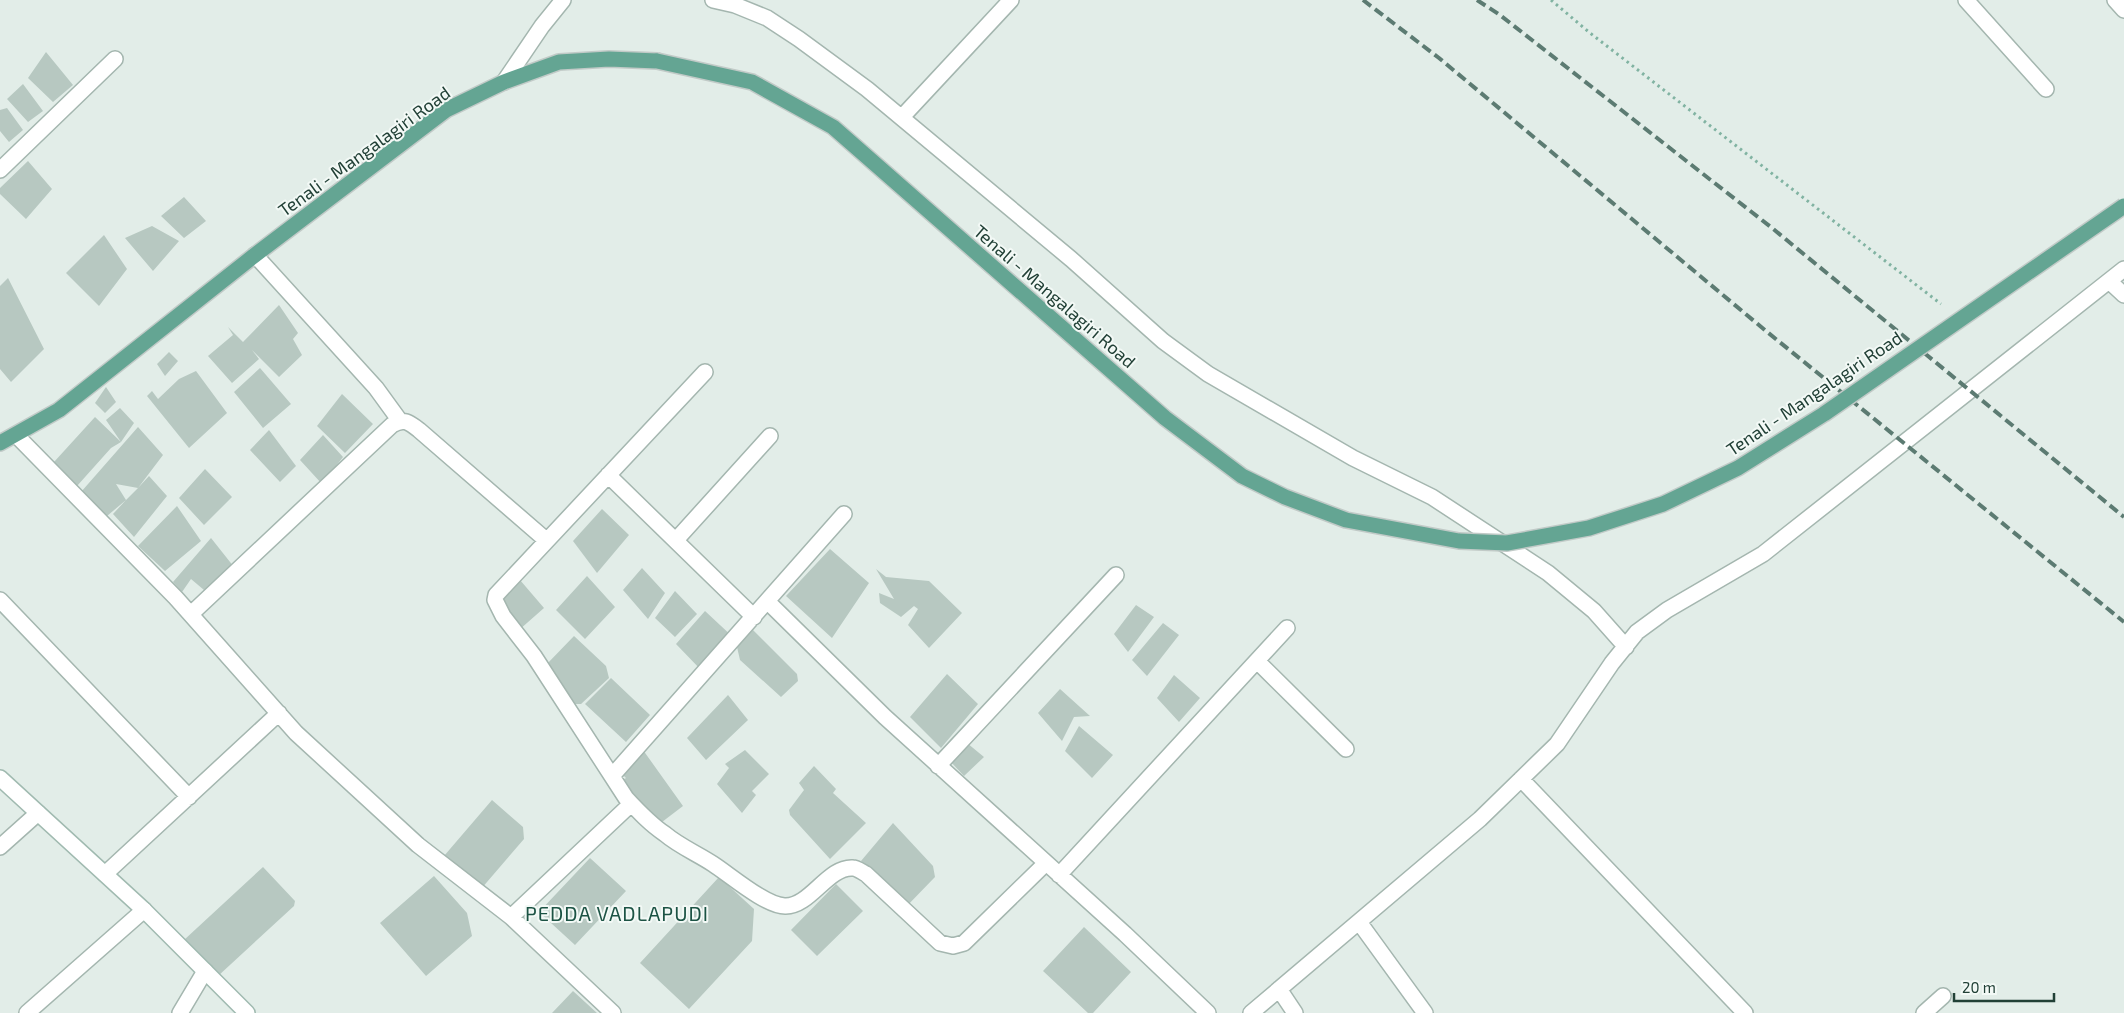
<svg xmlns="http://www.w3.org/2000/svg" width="2124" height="1013" font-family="'Exo 2',sans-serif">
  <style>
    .building { fill: #b7c8c1; fill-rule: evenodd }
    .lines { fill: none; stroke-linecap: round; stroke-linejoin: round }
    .street-casing { stroke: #a4b6af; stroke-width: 18 }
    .secondary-casing { stroke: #a0bab0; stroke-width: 18 }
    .primary-casing { stroke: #c1cac7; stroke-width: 18 }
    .path { stroke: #81b3a2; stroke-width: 3; stroke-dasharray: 2.5 4; stroke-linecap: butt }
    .street { stroke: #fff; stroke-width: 15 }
    .secondary { stroke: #fff; stroke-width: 15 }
    .primary { stroke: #64a593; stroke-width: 15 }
    .rail { stroke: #5c7b72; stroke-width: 4; stroke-dasharray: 10 5; stroke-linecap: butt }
    .primary-bridge-casing { stroke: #c1cac7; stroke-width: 18; stroke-linecap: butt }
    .primary-bridge { stroke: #64a593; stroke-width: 15 }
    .labels { text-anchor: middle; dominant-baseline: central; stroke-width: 4; stroke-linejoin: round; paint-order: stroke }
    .street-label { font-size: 18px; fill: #214036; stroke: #f3f9f6 }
    .quarter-label { font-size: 20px; letter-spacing: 1px; fill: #1c5344; stroke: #f3f9f6 }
  </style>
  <rect width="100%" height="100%" fill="#e2ede8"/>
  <path class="building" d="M46 52 73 85 53 102 28 78Z
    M23 84 43 111 28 122 7 99Z
    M7 108 23 130 9 142 0 131V110Z
    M28 161 52 189 26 219 0 194V188Z
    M184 197 206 221 184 238 161 216Z
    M152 226 179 241 153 271 125 238Z
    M104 235 127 269 99 306 66 273Z
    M8 278 44 349 11 382 0 369V286Z
    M279 305 298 333 293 339 302 355 279 377 252 350 259 359 232 383 208 356 233 335 228 327 243 342Z
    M169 352 178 361 165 376 157 364Z
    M260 368 291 404 263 428 234 392Z
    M196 371 227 413 189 448 147 396 152 391 158 399 179 379Z
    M106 387 116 402 105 413 95 403Z
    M342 394 373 424 345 453 317 426Z
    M120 408 134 423 121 442 111 448 77 486 54 462 95 417 121 442 106 420Z
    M138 427 163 455 138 488 149 476 167 496 134 537 113 514 126 500 107 516 81 492ZM116 484 138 488 126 500Z
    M269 430 296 466 280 482 250 450Z
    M323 435 343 457 322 484 300 460Z
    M205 469 232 497 204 525 179 498Z
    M177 506 201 541 165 571 138 546Z
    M602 509 629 535 597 573 573 541Z
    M211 538 234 567 204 590 191 579 182 592 173 582Z
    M830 549 869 583 832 638 786 596Z
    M642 568 665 593 648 619 623 590Z
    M876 569 886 577 929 581 962 613 929 648 908 625 918 609 914 606 901 617 880 603 879 593 894 599Z
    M587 576 615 607 585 639 556 610Z
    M520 580 544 608 519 630 498 603Z
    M675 591 697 614 675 637 655 618Z
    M1136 605 1154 617 1128 652 1114 634Z
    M705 611 735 639 702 671 676 644Z
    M1163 623 1179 635 1147 676 1132 660Z
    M753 630 797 674 798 681 781 697 740 660 737 647Z
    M574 636 606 666 609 678 581 704H565L545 666Z
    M947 674 978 704 941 748 910 717Z
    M1174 675 1200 698 1179 722 1157 698Z
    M611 678 650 715 626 742 585 704Z
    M1060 689 1090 716 1074 717 1062 741 1038 713Z
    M728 695 748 720 706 760 687 738Z
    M1079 726 1113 755 1092 778 1065 751Z
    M967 743 984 757 964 776 950 761Z
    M643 750 683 806 662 822 660 828 619 783 626 778 621 773Z
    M745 750 769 774 752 791 756 795 742 813 717 784 729 768 725 764Z
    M814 766 836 789 833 793 866 823 830 859 790 815 789 810 804 790 799 783Z
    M492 800 523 827 524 839 481 889 444 856Z
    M893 823 933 866 935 877 903 910 861 861Z
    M590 858 626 891 575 945 539 912Z
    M263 867 295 901 294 906 218 976 184 940Z
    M434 876 467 913 472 936 426 976 380 923Z
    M719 877 754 909 752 941 689 1009 640 963Z
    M836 884 863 911 817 956 791 930Z
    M1084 927 1131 972 1093 1013H1088L1043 971Z
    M573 991 597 1013H552Z"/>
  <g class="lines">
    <g class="street-casing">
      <path id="street" d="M713 0 735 5 767 18 799 39 867 89 1071 259 1163 341 1208 374 1353 458 1432 497 1548 573 1594 611 1626 647
        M1966 0 2046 89
        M2115 0 2124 10
        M504 82 542 26 563 0
        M902 117 1011 0
        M0 170 115 59
        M255 255 376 388 400 421
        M2109 281 2124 295
        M705 372 496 595 495 600 503 616 534 656 626 798C638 811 650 824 665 834 679 846 698 854 713 864 730 875 766 906 785 906 810 907 828 866 853 868 857 868 862 872 866 874L940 943 953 946 964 943 1046 863
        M16 435 176 598 296 733 418 845 511 917 613 1013
        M608 475 754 617
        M676 540 770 436
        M0 600 189 797
        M768 602 885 717 1125 934 1208 1013
        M191 614 392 425C404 418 409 422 419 430L546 540
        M1257 661 1346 749
        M938 766 1116 575
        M612 776 844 514
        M1521 779 1745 1013
        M0 847 38 813
        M105 874 279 713
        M1059 875 1287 628
        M511 917 631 804
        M1359 922 1425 1013
        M1279 989 1295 1013
        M27 1013 144 910
        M180 1013 205 971
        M1251 1013 1480 819 1557 744 1612 663 1637 632 1667 610 1763 554 2124 269
        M1924 1013 1943 996"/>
    </g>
    <g class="secondary-casing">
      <path id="secondary" d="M0 778 144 910 247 1013"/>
    </g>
    <g class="primary-casing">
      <path id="primary" d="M0 443 59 410 255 255 446 110 504 82 559 62 609 59 657 61"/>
    </g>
    <path class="path" d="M1551 0 1590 33 1941 304"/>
    <use href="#street" class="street"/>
    <use href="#secondary" class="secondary"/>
    <use href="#primary" class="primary"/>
    <path class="rail" d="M1363 0 1439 58 1766 331 2124 622
      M1477 0 1500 15 1772 228 2124 517"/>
    <g class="primary-bridge-casing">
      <path id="primary-bridge" d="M657 61 752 82 833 127 1165 418 1242 476 1285 497 1346 520 1459 541 1507 543 1589 528 1663 504 1738 468 1824 414 2124 206"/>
    </g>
    <use href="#primary-bridge" class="primary-bridge"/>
  </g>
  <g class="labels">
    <g class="street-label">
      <text transform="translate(364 151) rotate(-36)">Tenali - Mangalagiri Road</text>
      <text transform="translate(1055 296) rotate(41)">Tenali - Mangalagiri Road</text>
      <text transform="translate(1814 393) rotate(-34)">Tenali - Mangalagiri Road</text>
    </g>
    <g class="quarter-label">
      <text x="617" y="913">PEDDA VADLAPUDI</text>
    </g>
  </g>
  <path d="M1954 993v8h100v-8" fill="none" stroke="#214036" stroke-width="2.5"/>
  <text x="1962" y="993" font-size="15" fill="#214036" stroke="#f3f9f6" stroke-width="4" paint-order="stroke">20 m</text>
</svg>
